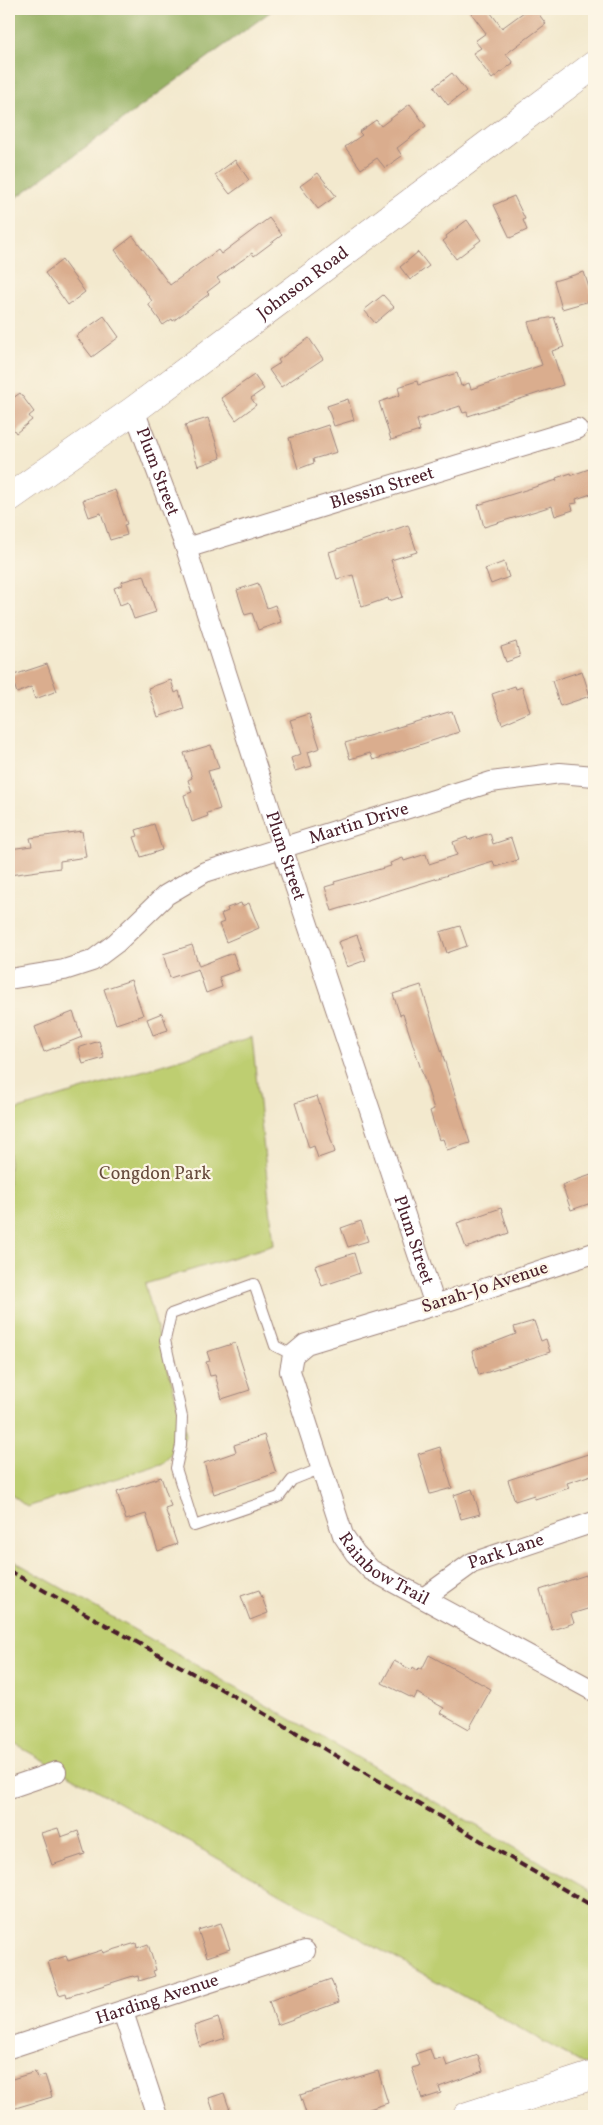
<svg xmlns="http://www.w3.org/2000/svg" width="603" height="2125" font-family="Vollkorn,serif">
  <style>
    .green { fill: #bece71; stroke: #84764e }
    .forest { fill: #96b163; stroke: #706847 }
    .building { fill: #daad8e }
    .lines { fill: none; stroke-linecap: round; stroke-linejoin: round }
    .lane-casing { stroke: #9e847c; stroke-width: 12 }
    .street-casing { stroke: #9e847c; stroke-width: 22 }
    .secondary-casing { stroke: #9e847c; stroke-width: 29 }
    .lane { stroke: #fff; stroke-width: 10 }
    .street { stroke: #fff; stroke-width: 20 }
    .secondary { stroke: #fff; stroke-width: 28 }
    .rail { stroke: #4a1f2b; stroke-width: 4; stroke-dasharray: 8 4; stroke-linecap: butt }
    .labels { text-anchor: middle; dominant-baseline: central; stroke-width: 4.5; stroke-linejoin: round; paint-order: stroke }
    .street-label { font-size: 18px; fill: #4a1f2b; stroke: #fcf5e5 }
    .park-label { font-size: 18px; fill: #674b3c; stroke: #fcf5e5 }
  </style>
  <rect width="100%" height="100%" fill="#fcf5e5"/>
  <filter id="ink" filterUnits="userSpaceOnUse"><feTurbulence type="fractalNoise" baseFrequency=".02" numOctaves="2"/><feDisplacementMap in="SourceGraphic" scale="10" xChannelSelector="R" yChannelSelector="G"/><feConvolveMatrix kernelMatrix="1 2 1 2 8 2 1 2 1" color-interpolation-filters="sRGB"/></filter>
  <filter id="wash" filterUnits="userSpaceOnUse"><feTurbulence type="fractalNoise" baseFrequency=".0096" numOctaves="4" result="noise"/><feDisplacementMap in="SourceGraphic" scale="20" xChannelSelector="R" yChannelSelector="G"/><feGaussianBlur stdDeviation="1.12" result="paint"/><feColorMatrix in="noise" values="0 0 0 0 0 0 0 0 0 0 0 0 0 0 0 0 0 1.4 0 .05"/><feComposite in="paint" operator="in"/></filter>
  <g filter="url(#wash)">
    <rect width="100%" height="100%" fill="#f3e9ce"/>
    <path class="green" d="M252 1037 274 1245 145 1284 186 1435 164 1463 27 1507 9 1493V1112Z
      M9 1558 594 1893V2070L9 1741Z"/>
    <path class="forest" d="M9 9H274L9 203Z"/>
    <g id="blocks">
      <path class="building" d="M468 9H488L502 28 528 9H535L546 24 506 54 513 63 492 79 473 53 481 48 475 41 486 33Z
        M452 73 466 91 448 105 434 87Z
        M410 104 426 126 397 148 402 156 385 168 377 158 361 169 345 147 362 135 359 132 376 120 381 126Z
        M235 160 249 180 230 194 215 175Z
        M318 173 336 196 318 209 300 186Z
        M514 196 525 219 523 220 527 230 510 238 494 205Z
        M269 218 282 235 254 256 252 253 217 278 220 282 207 292 209 294 173 321 172 319 163 325 148 304 152 301 115 250 133 236 170 285 218 250 221 254Z
        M467 220 481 240 456 259 443 241 447 238 446 236Z
        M418 252 429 266 410 280 400 267Z
        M62 260 85 292 68 305 45 273Z
        M584 272 593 300 562 309 554 281Z
        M383 295 394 307 375 323 364 310Z
        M104 316 119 337 92 357 76 336Z
        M554 317 564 347 552 351 563 385 468 416 467 412 463 413 460 406 417 420 420 431 391 440 379 402 400 395 398 387 417 381 418 385 457 373 461 386 469 383 471 389 542 365 528 322Z
        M309 338 323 359 281 387 269 370 280 363 278 360Z
        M254 375 264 389 251 398 256 405 236 420 221 398Z
        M20 393 34 412 29 416 32 420 16 433 9 423V401Z
        M348 399 354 420 334 426 327 406Z
        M208 418 221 458 198 466 185 425Z
        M328 425 337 452 313 459 314 463 298 469 289 438Z
        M589 469 594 484V493L576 499 577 503 571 504 573 510 555 516 552 506 484 527 478 505 557 480 556 478 571 473 572 475Z
        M115 490 127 524 124 525 127 535 110 540 101 513 89 517 83 500Z
        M408 525 417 552 391 560 403 597 389 601 388 598 362 607 353 575 337 579 329 552Z
        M504 562 509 577 491 584 485 569Z
        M144 575 156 612 134 619 128 602 120 605 114 588 122 585 121 582Z
        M258 583 267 608 275 605 281 622 258 630 252 613 245 615 237 590Z
        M516 642 520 657 506 662 501 647Z
        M47 664 57 691 35 699 31 687 17 693 11 676Z
        M582 671 590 696 560 706 552 681Z
        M171 680 175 693 179 691 184 708 158 717 148 688Z
        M515 686 516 689 522 687 530 712 502 724 492 694Z
        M452 711 459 732 373 760 370 753 350 759 345 743Z
        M309 714 320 748 308 752 312 766 295 771 291 758 301 754 290 720Z
        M211 745 219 768 208 771 220 809 207 813 208 816 192 822 184 795 192 792 188 780 192 778 184 753Z
        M154 824 162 850 141 857 134 837 138 836 136 830Z
        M82 831 86 857 60 861V868L9 875V849L32 846 30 838Z
        M490 833 493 844 511 838 518 860 495 867 493 861 332 911 325 887 335 884 334 882 391 866 390 863 403 858 404 861 426 854 429 864 457 855 453 842 467 837 468 840Z
        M241 903 242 906 249 903 259 928 226 942 219 924 224 922 221 914 228 911 227 908Z
        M460 926 467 946 447 953 440 932Z
        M357 935 366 960 347 967 338 942Z
        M192 945 199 966 233 953 239 970 219 977 222 987 206 993 198 969 170 978 163 954Z
        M131 980 143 1015 116 1024 104 989Z
        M421 985 470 1143 447 1150 443 1139 439 1140 430 1111 434 1109 403 1014 400 1015 393 994Z
        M73 1012 82 1037 44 1052 35 1027Z
        M162 1013 168 1030 153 1035 147 1019Z
        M99 1041 104 1058 83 1064 78 1048Z
        M317 1096 335 1152 318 1158 314 1146 309 1148 295 1103Z
        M594 1174V1202L571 1210 562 1185Z
        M501 1208 509 1233 466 1248 457 1223Z
        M361 1221 368 1241 348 1247 341 1228Z
        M354 1253 360 1273 322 1286 315 1266Z
        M534 1321 541 1341 546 1339 550 1352 479 1375 472 1351 516 1334 514 1327Z
        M235 1343 250 1390 222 1399 215 1375 210 1376 206 1362 210 1361 207 1352Z
        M264 1435 276 1473 214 1494 204 1463 236 1452 234 1445Z
        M440 1447 452 1488 430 1494 418 1454Z
        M594 1452V1474L567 1483 569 1488 535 1499 534 1495 515 1501 508 1480Z
        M161 1477 171 1506 165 1508 177 1544 158 1551 146 1514 126 1520 117 1492Z
        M472 1489 480 1514 461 1519 454 1495Z
        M586 1575 594 1607 571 1614 574 1623 552 1630 540 1590Z
        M259 1590 268 1613 250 1620 241 1596Z
        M429 1655 491 1689 469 1729 441 1713 444 1708 417 1693 414 1699 382 1683 394 1661 412 1670 413 1667 417 1670 419 1668 422 1669Z
        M58 1828 61 1837 78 1831 85 1854 52 1865 41 1833Z
        M221 1923 230 1949 207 1957 198 1930Z
        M136 1943 137 1948 148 1944 156 1970 153 1971 155 1976 139 1981 138 1976 134 1977 133 1976 67 1997 66 1993 59 1995 48 1962 66 1956 68 1961 102 1950 103 1953Z
        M331 1979 339 2002 277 2025 269 2001Z
        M218 2018 225 2038 200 2047 194 2026Z
        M430 2049 434 2061 444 2058 447 2066 478 2055 483 2071 439 2087 441 2093 422 2099 412 2068 419 2066 415 2054Z
        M378 2071 388 2103 369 2109 370 2113 360 2116H307L300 2095Z
        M35 2072 37 2078 45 2075 52 2097 9 2110V2080Z
        M224 2093 232 2116H215L209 2098Z"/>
    </g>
  </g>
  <g filter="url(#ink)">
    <use href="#blocks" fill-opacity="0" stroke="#9e847c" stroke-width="1"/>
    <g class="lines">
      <g class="lane-casing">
        <path id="lane" d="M293 1355 275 1346 254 1284 171 1314 165 1340 182 1417 181 1445 176 1468 194 1526 279 1497 292 1480 322 1468"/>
      </g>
      <g class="street-casing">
        <g id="street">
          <path id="s1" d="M134 410 186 548 282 847 435 1305"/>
          <path id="s2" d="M186 548 577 429"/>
          <path id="s3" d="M9 979 64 970 92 961 116 943 166 895 205 872 491 782 560 773 594 776"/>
          <path id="s4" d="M594 1253 435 1305 306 1344 293 1355 290 1371 343 1535 355 1553 371 1570 594 1691"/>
          <path id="s5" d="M425 1597 472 1563 594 1522"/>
          <path d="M9 1788 56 1772"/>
          <path d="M123 2012 157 2116"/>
          <path id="s6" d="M9 2048 305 1951"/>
        </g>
      </g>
      <g class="secondary-casing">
        <g id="secondary">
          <path id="s7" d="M9 498 134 410 594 65"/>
          <path d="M467 2116 594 2075"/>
        </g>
      </g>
      <use href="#lane" class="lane"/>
      <use href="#street" class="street"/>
      <use href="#secondary" class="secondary"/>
      <path class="rail" d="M9 1571 246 1703 594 1907"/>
    </g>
  </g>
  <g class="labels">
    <g class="street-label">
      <text stroke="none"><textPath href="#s7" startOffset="364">Johnson Road</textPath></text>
      <text stroke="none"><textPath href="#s1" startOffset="66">Plum Street</textPath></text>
      <text stroke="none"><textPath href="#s2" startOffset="205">Blessin Street</textPath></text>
      <text stroke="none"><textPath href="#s3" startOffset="391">Martin Drive</textPath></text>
      <text stroke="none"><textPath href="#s1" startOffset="471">Plum Street</textPath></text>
      <text stroke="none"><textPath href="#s1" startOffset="876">Plum Street</textPath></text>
      <text transform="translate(485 1288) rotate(-18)">Sarah-Jo Avenue</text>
      <text stroke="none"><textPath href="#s5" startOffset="94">Park Lane</textPath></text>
      <text stroke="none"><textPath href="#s4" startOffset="562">Rainbow Trail</textPath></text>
      <text stroke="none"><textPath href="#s6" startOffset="156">Harding Avenue</textPath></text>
    </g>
    <g class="park-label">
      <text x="155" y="1174">Congdon Park</text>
    </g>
  </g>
  <rect width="603" height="2125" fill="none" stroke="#fcf5e5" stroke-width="30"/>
</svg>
